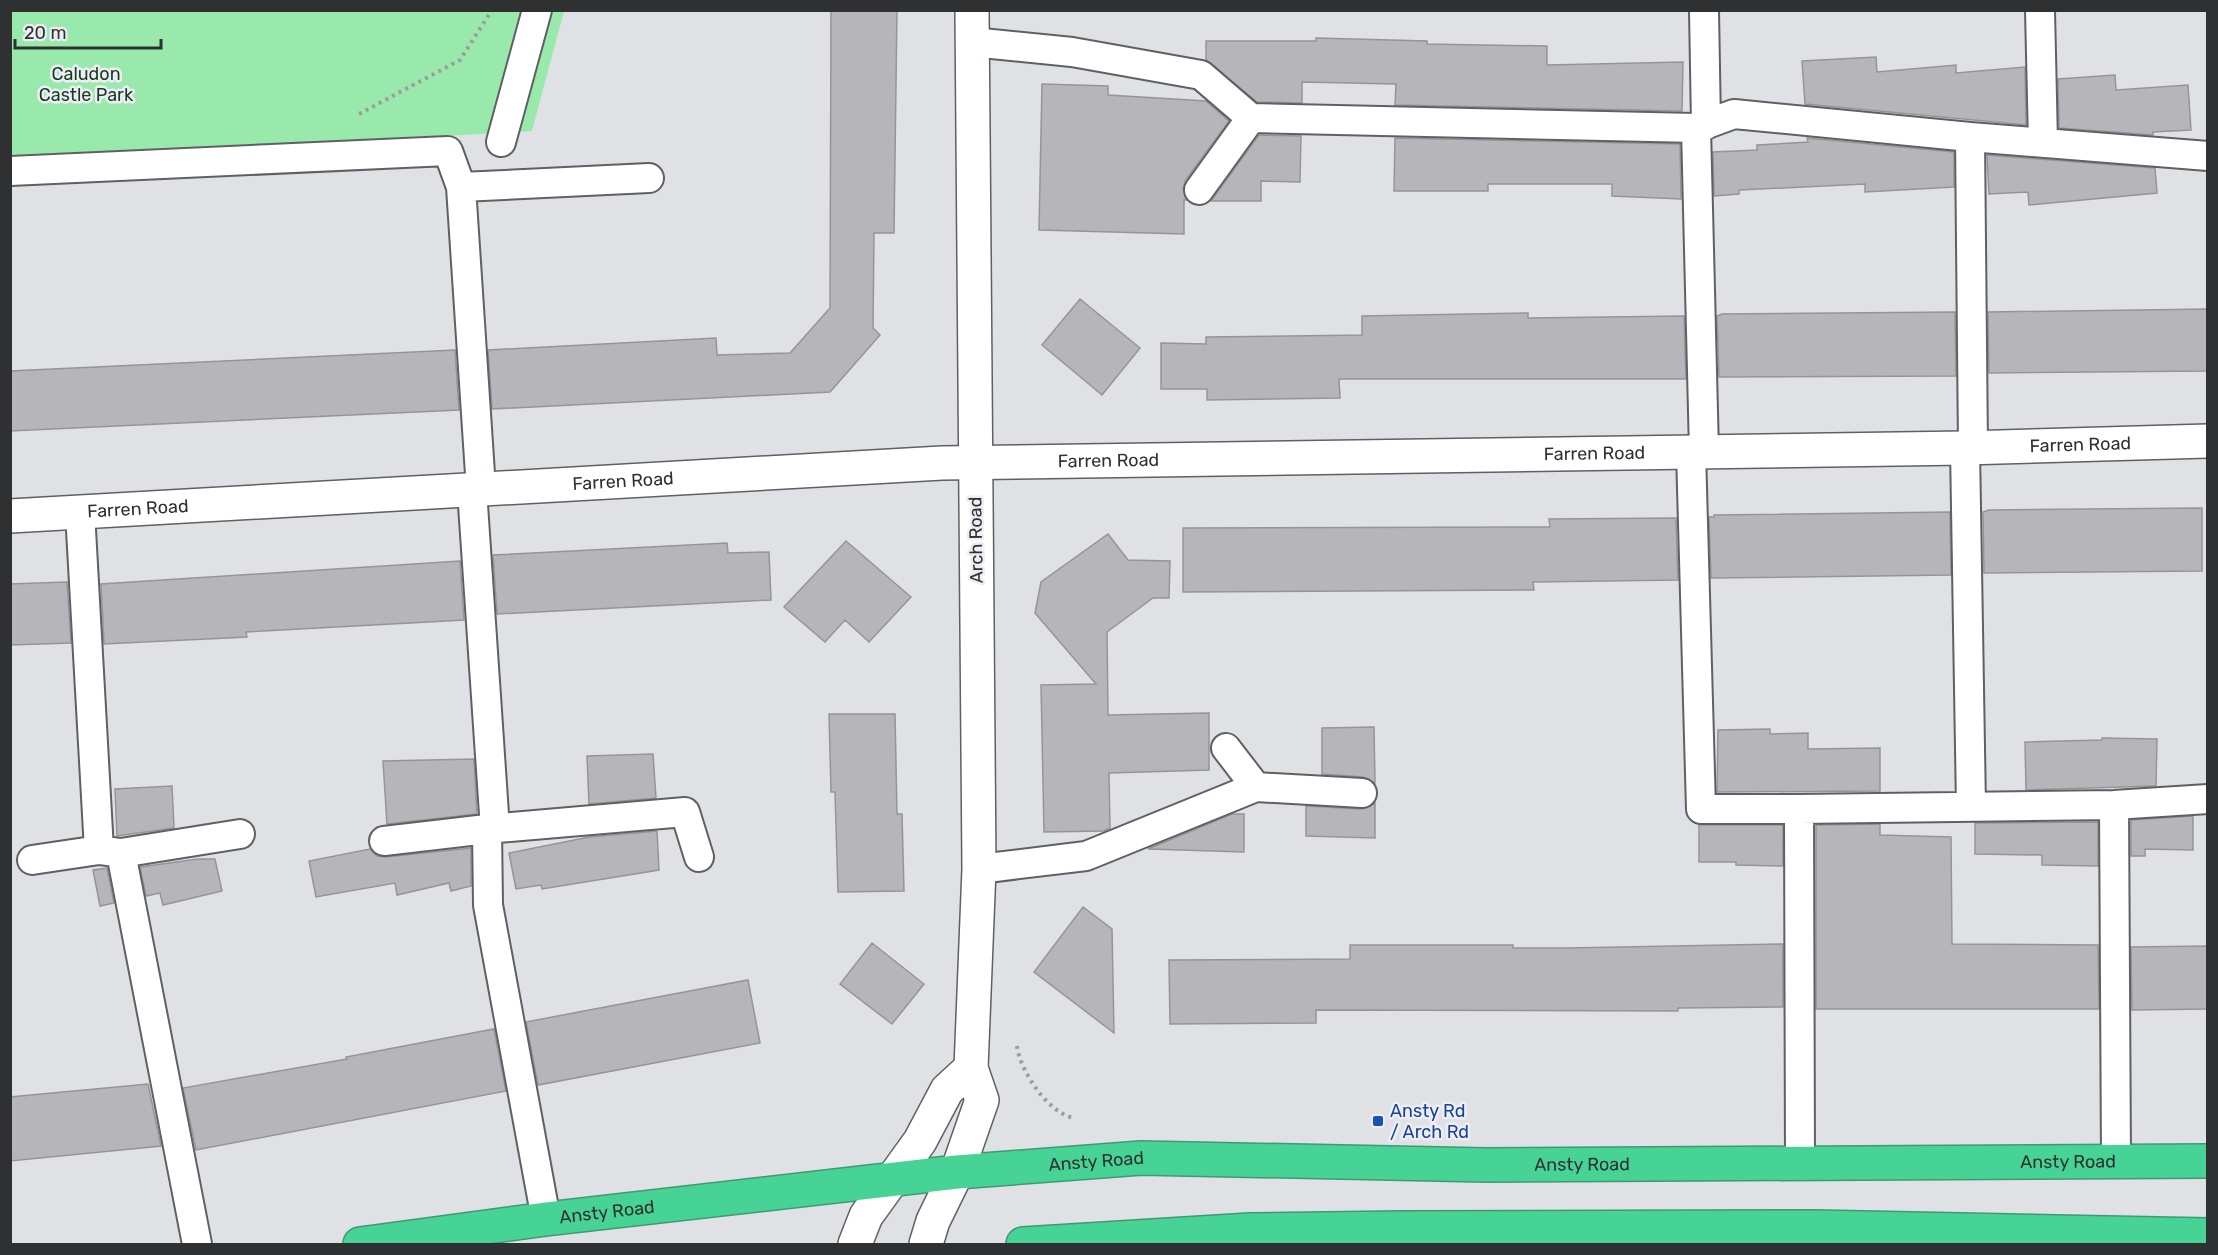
<svg xmlns="http://www.w3.org/2000/svg" width="2218" height="1255" font-family="Rubik,sans-serif">
  <style>
    .green { fill: #9ae9ac }
    .building { fill: #b5b5ba; stroke: #959599; stroke-width: 1.5 }
    .lines { fill: none; stroke-linecap: round; stroke-linejoin: round }
    .lane-casing { stroke: #5e6064; stroke-width: 32 }
    .street-casing { stroke: #5e6064; stroke-width: 36 }
    .highway-casing { stroke: #3f9a73; stroke-width: 36 }
    .path { stroke: #9a9c9e; stroke-width: 4; stroke-dasharray: 3 4.5; stroke-linecap: butt }
    .lane { stroke: #fff; stroke-width: 28 }
    .street { stroke: #fff; stroke-width: 33 }
    .highway { stroke: #47d396; stroke-width: 33 }
    .transit-dot { fill: #1a4fb4; stroke: #eceef3; stroke-width: 2 }
    .labels { text-anchor: middle; dominant-baseline: central; stroke-width: 5; stroke-linejoin: round; paint-order: stroke }
    .park-label { font-size: 18px; fill: #183a21; stroke: #eceef3 }
    .street-label { font-size: 18px; fill: #2f3031; stroke: #eceef3 }
    .transit-label { font-size: 18px; fill: #164399; stroke: #eceef3; text-anchor: start }
  </style>
  <rect width="100%" height="100%" fill="#dfe1e5"/>
  <path class="green" d="M11 11H564L532 131 11 162Z"/>
  <path class="building" d="M831 10H897L894 233H874L873 328 880 335 830 392 492 409 488 350 716 338 717 355 790 353 830 308Z
    M1316 38 1427 41V44L1547 46V65L1683 62 1682 111 1395 105 1396 84 1302 82V103L1257 102 1206 60V41H1316Z
    M1876 57 1877 72 1956 65V73L2025 67 2026 125 1805 104 1802 61Z
    M2115 75 2116 90 2188 85 2191 130 2153 132V135L2059 128 2058 79Z
    M1042 84 1108 86V95L1206 101 1229 121 1185 181 1183 189 1187 200H1184V234L1039 230Z
    M1259 135 1301 136 1300 182 1261 181V201H1211Z
    M1395 138 1680 144 1681 199 1612 196V184H1488V191H1394Z
    M1807 138 1954 152V187L1865 192V184L1739 190V194L1714 196 1713 152 1757 150V145L1808 142Z
    M1987 155 2155 168 2157 193 2029 205 2028 192 1989 194Z
    M1080 299 1140 348 1102 395 1042 345Z
    M2208 309V371L1989 373 1988 312Z
    M1955 312 1956 376 1719 377 1717 316 1722 314Z
    M1528 313V318L1684 316 1686 379H1339L1340 398 1207 400V389H1161V343L1206 344V337L1362 335V316Z
    M455 350 459 410 10 431V371Z
    M2202 508V571L1984 573 1983 512 1989 510Z
    M1950 512 1951 575 1711 578 1709 517H1714V515Z
    M1676 518 1678 580 1533 582 1534 590 1183 592V528L1550 527 1549 519Z
    M1108 534 1128 560 1170 561 1169 598H1153L1107 632 1108 715 1209 713V770L1109 773 1110 828 1104 831 1044 832 1041 685 1096 684 1035 613 1041 582Z
    M846 541 911 597 869 642 845 620 825 642 784 607Z
    M727 543 728 553 769 552 771 600 497 614 493 555Z
    M460 561 464 620 246 632 247 637 104 644 101 584Z
    M67 582 71 643 10 645V584Z
    M829 714H895L897 814H902L904 891 838 892 835 792H831Z
    M1374 727 1375 783 1363 777 1322 774V728Z
    M1770 729V734L1808 733V749L1880 748V791L1717 792 1718 730Z
    M2102 738 2157 739 2156 786 2026 790 2025 742 2102 740Z
    M653 754 656 798 589 804 587 756Z
    M474 759 477 814 387 824 383 761Z
    M172 786 174 828 117 836 115 789Z
    M1375 803V838L1306 836V806L1361 809Z
    M1232 814H1244V852L1148 849Z
    M2193 816V850L2145 849V856H2131V820Z
    M2098 822V866L2042 865V855L1975 854V823Z
    M1880 824V835L1951 837 1952 944 2098 945 2099 1009H1816V825Z
    M1699 825H1783V866L1736 865V862H1699Z
    M657 831 659 870 542 889 541 885 516 889 509 853 589 837Z
    M471 848V886L451 891 449 883 397 895 395 883 316 897 309 861 370 849 377 856 386 857Z
    M198 859H215L222 891 163 905 160 893 146 896 140 867Z
    M107 868 114 903 100 906 93 870Z
    M1083 907 1112 929 1114 1033 1034 972Z
    M872 943 924 984 892 1024 840 984Z
    M1783 944V1007L1678 1008V1011L1316 1010V1023L1170 1024 1169 960 1350 959V945H1513V948H1566Z
    M2208 946V1009L2132 1010 2131 947Z
    M748 980 760 1043 538 1085 526 1022Z
    M494 1029 506 1091 196 1150 183 1088 347 1059 346 1057Z
    M148 1084 161 1146 10 1161V1097Z"/>
  <g class="lines">
    <g class="lane-casing">
      <path id="lane" d="M1704 10 1706 125
        M2040 10 2043 143
        M972 42 1072 52 1201 75 1251 118 1696 128
        M501 142 537 10
        M10 171 448 151 461 187
        M1199 190 1251 118
        M1965 448 1971 807
        M1973 448 1970 137 2208 156
        M1691 452 1701 809H1799L1800 1162
        M1704 452 1696 128 1734 114 1970 137
        M481 489 461 187 649 178
        M472 490 495 829
        M80 512 99 850 121 853
        M1226 748 1256 787
        M2114 805 2116 1160
        M1799 809 2114 805 2208 799
        M384 841 487 829
        M32 860 99 850
        M979 869 1086 856 1256 787 1362 793
        M546 1219 488 905 487 829 685 812 699 857
        M197 1244 121 853 240 834"/>
    </g>
    <g class="street-casing">
      <g id="street">
        <path id="s1" d="M10 516 942 463 1965 448 2208 441"/>
        <path d="M855 1244 866 1216 920 1141 947 1090 971 1068"/>
        <path d="M926 1244 933 1221 957 1172 982 1100 971 1068 979 869 972 10"/>
      </g>
    </g>
    <g class="highway-casing">
      <g id="highway">
        <path id="s2" d="M360 1244 546 1219 957 1172 1141 1158 1486 1165 2208 1161"/>
        <path d="M1023 1244 1250 1230 1402 1228 1814 1227 2208 1235"/>
      </g>
    </g>
    <path class="path" d="M359 114 460 60 492 10
      M1017 1046C1020 1071 1048 1113 1074 1118"/>
    <use href="#lane" class="lane"/>
    <use href="#street" class="street"/>
    <use href="#highway" class="highway"/>
  </g>
  <rect class="transit-dot" x="1372" y="1115" width="12" height="12" rx="3"/>
  <g class="labels">
    <g class="park-label">
      <text x="86" y="74">Caludon<tspan x="86" dy="21">Castle Park</tspan></text>
    </g>
    <g class="street-label">
      <text stroke="none"><textPath href="#s1" startOffset="2072">Farren Road</textPath></text>
      <text stroke="none"><textPath href="#s1" startOffset="1586">Farren Road</textPath></text>
      <text stroke="none"><textPath href="#s1" startOffset="1100">Farren Road</textPath></text>
      <text stroke="none"><textPath href="#s1" startOffset="614">Farren Road</textPath></text>
      <text stroke="none"><textPath href="#s1" startOffset="128">Farren Road</textPath></text>
      <text transform="translate(976 540) rotate(-91)">Arch Road</text>
      <text stroke="none"><textPath href="#s2" startOffset="1713">Ansty Road</textPath></text>
      <text stroke="none"><textPath href="#s2" startOffset="741">Ansty Road</textPath></text>
      <text stroke="none"><textPath href="#s2" startOffset="1227">Ansty Road</textPath></text>
      <text stroke="none"><textPath href="#s2" startOffset="249">Ansty Road</textPath></text>
    </g>
    <g class="transit-label">
      <text x="1390" y="1111">Ansty Rd<tspan x="1390" dy="21">/ Arch Rd</tspan></text>
    </g>
  </g>
  <rect width="2218" height="1255" fill="none" stroke="#2f3031" stroke-width="24"/>
  <path d="M15 39v9h146v-9" fill="none" stroke="#2f3031" stroke-width="3"/>
  <text x="24" y="39" font-size="18" fill="#2f3031" stroke="#eceef3" stroke-width="4.5" paint-order="stroke">20 m</text>
</svg>
